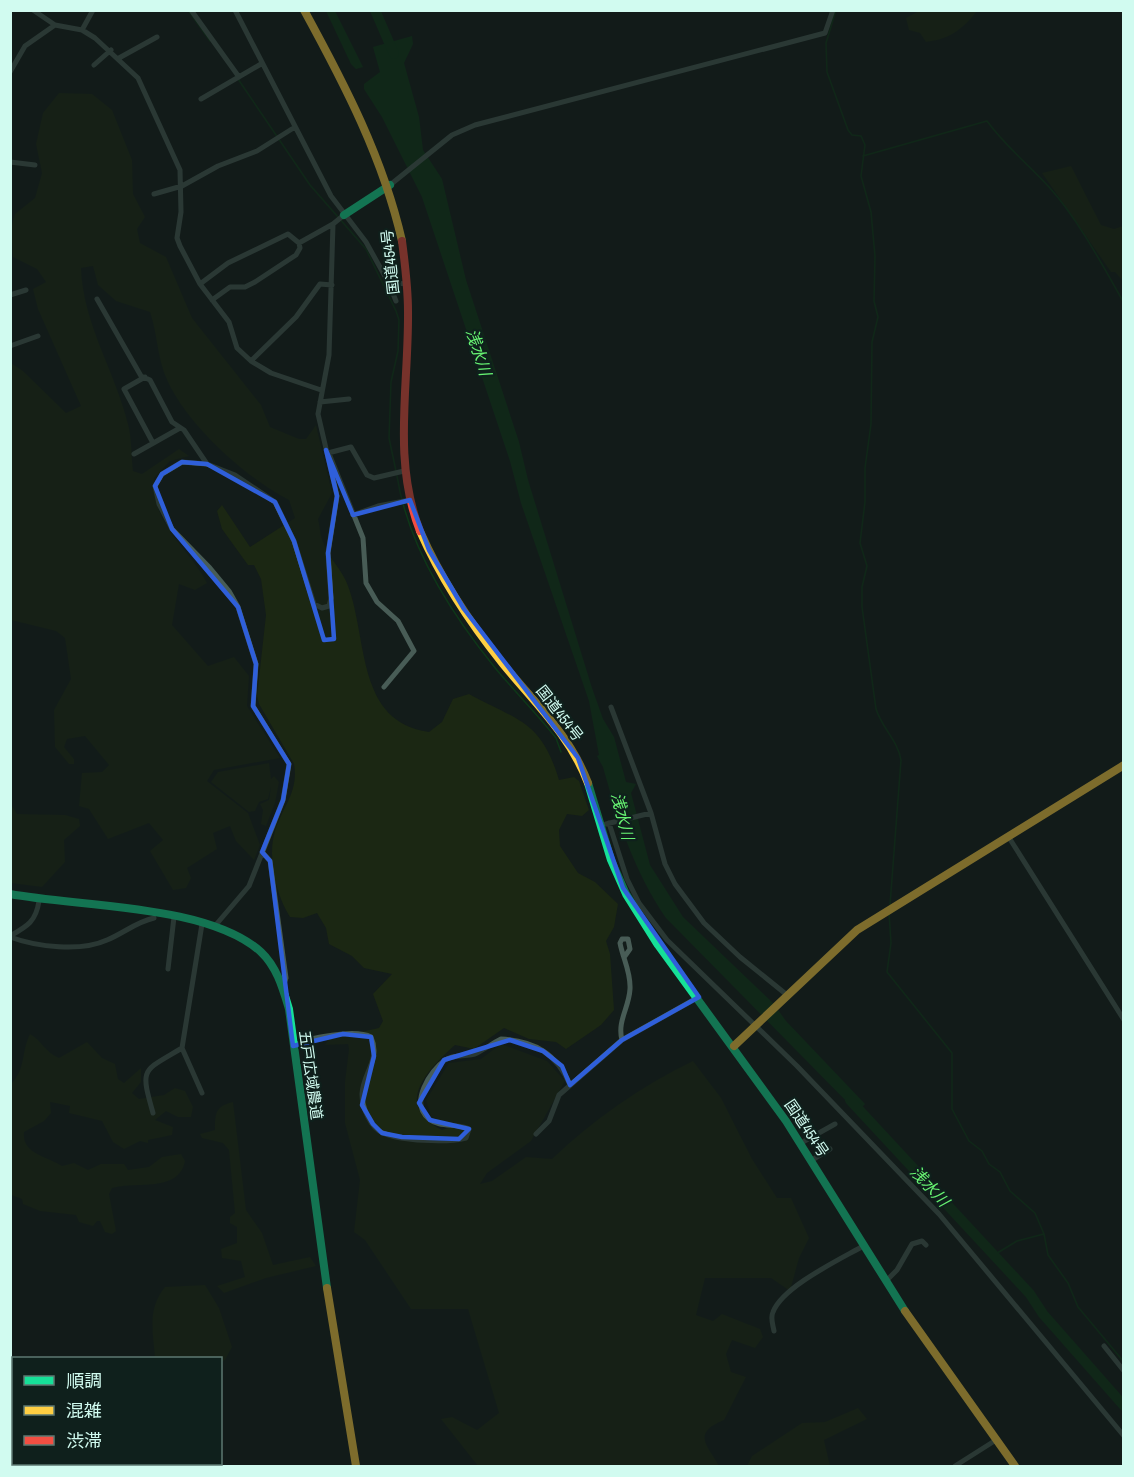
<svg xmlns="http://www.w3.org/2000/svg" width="1134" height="1477" font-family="'Archivo Narrow','Noto Sans JP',sans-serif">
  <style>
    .green { fill: #1b2713 }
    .water { fill: #0e3718 }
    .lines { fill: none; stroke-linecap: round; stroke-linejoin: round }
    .stream { stroke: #0e3718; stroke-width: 1.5 }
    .river { stroke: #0e3718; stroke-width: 10 }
    .street { stroke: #485c56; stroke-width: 5 }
    .fast { stroke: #16e098; stroke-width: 8 }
    .slow { stroke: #ffcf43; stroke-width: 8 }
    .jam { stroke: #f24e42; stroke-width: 8 }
    .marked { fill: none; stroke: #2f5fda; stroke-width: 4.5; stroke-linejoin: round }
    .labels { text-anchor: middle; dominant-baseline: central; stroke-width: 4.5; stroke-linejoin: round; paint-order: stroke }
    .street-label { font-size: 15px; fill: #d1fbf0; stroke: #0f201c }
    .water-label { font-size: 16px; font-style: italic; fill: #67f372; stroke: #0f201c }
  </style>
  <rect width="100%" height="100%" fill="#131c1a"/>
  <path class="green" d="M919 11V10L977 11C962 30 950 39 926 42L920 33 909 30 906 18Z
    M59 93 92 94 112 110 132 160 133 194 145 217 137 229 140 243 166 257 192 318 261 405 270 427 299 439H306L316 425 332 493 318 519C320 527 320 535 323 542 328 558 343 570 348 586 368 639 356 722 429 732L442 722 453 699 469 694C518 721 541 720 559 780L574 777 579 781 589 810 582 816 567 814 559 830 560 846 578 873 595 882 618 904 614 927 606 941 610 954 614 1010 601 1025 566 1049 556 1042 529 1039 504 1028 474 1049 455 1045C426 1071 393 1106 442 1130L451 1127 431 1116 426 1100 449 1063 481 1059 501 1044 547 1061 565 1081 531 1141 487 1173 480 1184 492 1181 526 1157 552 1159C594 1119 641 1086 693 1061L721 1098 752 1159 777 1198H791L809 1238 799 1258 790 1291 771 1278H705L696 1315 713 1321 722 1314 760 1329 763 1337 755 1348 732 1340 726 1354 731 1372 746 1377 724 1420C690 1434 709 1446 719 1466H478L441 1419 452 1417 477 1430 499 1413 468 1309H411L365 1240 354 1232 360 1180 345 1123V1082L349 1049 348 1044 325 1045 329 1039 379 1028 383 1021 373 994 392 974 364 968 352 956 329 944 326 928 317 913 303 918 290 917C276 895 267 857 275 831 282 807 299 792 294 764L259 704 257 696 266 615 261 579 254 565H248L222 529 217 511 222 505 250 547 295 518 289 500C245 478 175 415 162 366 157 348 156 330 150 312L116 301 98 285 93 266 81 268C83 324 115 371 128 424 132 439 131 456 133 471L142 474 179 449 189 456 170 461 154 478C152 526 187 545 207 583L195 590 179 584 172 625 208 666 234 657 249 676 247 706 280 758 214 770 207 781 248 813 260 845 254 860 236 841 230 826 213 833 217 849 187 868 191 878 186 888 173 890 150 851 163 840 149 823 108 839 89 809 79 806 82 773 102 772 109 765 85 736 67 739 64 747 74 759V764H69L55 747 54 710 71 679 65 638 56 631 11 620V363L23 371 66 413 81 406 38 309 33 289 46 282 37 269 13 257 11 228 15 214 35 198 42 173 36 144 43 113Z
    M1071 166 1101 225 1114 229 1123 226V281L1115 272H1111L1042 173Z
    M269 763 271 779 274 776 279 782 275 803 266 826 261 824 263 810 260 804 269 800 271 787 268 799 259 802 255 811 249 812 211 782 218 772Z
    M11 804 17 814 65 815 79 819 80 826 64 840 65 862 42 887 11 883Z
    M30 1034C42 1041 45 1052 59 1058L87 1042 102 1058 115 1064 118 1079 124 1083 141 1068V1082L132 1093 139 1099 164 1095 175 1088 185 1091 193 1107 191 1117H178L166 1111 155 1120 173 1127 172 1135 148 1140V1143L140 1141 124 1149 113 1142 102 1121 69 1113 70 1106 50 1102 51 1113 44 1121 24 1132C22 1154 47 1156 62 1166L74 1163 88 1170 101 1164H124L128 1170 149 1167 162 1157 181 1154 185 1161C179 1193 136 1181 112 1188L109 1194 116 1231 112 1234 105 1232 100 1221H97L93 1226 79 1222 76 1215 40 1211 23 1204 22 1199 11 1195V1084C26 1069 21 1052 30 1034Z
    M233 1102 246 1210 262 1233 273 1265 310 1257 316 1266 266 1278 224 1293 217 1286 245 1277 241 1261 222 1258 221 1249 237 1243V1227L230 1223V1217L235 1213 229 1150 223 1143 202 1138 200 1134 215 1130C215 1114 215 1106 233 1102Z
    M205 1285 219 1308 232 1347 225 1360 221 1362 220 1358H155C153 1331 147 1309 165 1287Z
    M858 1408 867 1419 824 1440 830 1466H747L752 1456 802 1423 825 1422Z"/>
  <path class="water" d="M326 11H335L363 67 356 69 351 64Z
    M412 36 413 44 404 63 419 117 423 150 442 179 466 280 519 442 528 480 592 688 603 719 614 737 626 782 636 784 631 793 650 865 683 917 773 1003 786 1021 865 1104 857 1112 666 918C634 871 618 821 603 767L597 756 599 755 589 701 521 503 510 461 422 197 382 117 364 89V84L380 72 373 47Z"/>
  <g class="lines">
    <path class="stream" d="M188 10 210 41
      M836 10 826 43 827 72 848 130 852 135 861 136 865 145 861 176 871 212 875 256 874 301 878 317 872 342 871 424 865 468V502L860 543 867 566 862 587V607L876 709C882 728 898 741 901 760L890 905
      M238 79 310 185 366 249 396 311 399 320 398 351 391 382 389 438 396 471
      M863 156 987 121C1006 147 1027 163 1049 187 1078 219 1103 266 1124 303
      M397 476C408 546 452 615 496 669 516 693 537 714 556 738L561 752
      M889 913 891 943 887 972 952 1053V1109L969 1141 982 1151 989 1164 1000 1172 1010 1191 1035 1213 1044 1234
      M994 1255 1017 1241 1044 1234 1048 1255 1068 1283 1078 1307 1124 1362"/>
    <path class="river" d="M375 10 394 54
      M850 1100 1030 1294 1043 1314 1124 1406"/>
    <path class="street" d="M33 10 55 25 82 30 95 38 138 78 180 170 181 212 177 238 180 246 200 284 229 322 237 348 251 361 271 373 321 390
      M191 10 239 77
      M235 10 331 196 366 242 386 278 396 283 407 284
      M82 30 93 10
      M119 58 157 37
      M94 65 111 50
      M10 72 25 46 55 25
      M201 99 261 64
      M10 162 35 165
      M390 185 452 135 475 125 825 33 833 10
      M154 194 182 186 218 166 257 151 295 127
      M387 279 396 301
      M200 284 228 263 288 234 299 243 333 224
      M10 295 26 290
      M97 299 141 376 150 380 172 422 184 430 207 464
      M212 300 230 287H245L255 282 296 255 300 248 299 243
      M10 346 38 336
      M251 361 296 317 320 284 332 285
      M145 377 124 389 153 443
      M320 402 349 399
      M328 453 351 447 367 475 374 478 404 471
      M134 454 180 428
      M330 456 363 538 366 583 377 602 398 621 414 651 384 687
      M353 515 378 506 410 500
      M611 707 651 813 665 864 675 884 704 923 740 957 787 995
      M609 823 627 879 639 903 667 940 797 1066 939 1214 1124 1436
      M606 824 651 813
      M1008 836 1124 1020
      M262 852 270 861 286 978 283 986
      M214 927 249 886 283 800 289 764 253 706 256 664 238 607 229 591 210 568 172 529 159 504 155 486 162 474 182 462 207 464 235 475 275 502 294 541 314 604 322 608 329 606 331 598 328 553 337 496 318 414 329 355 333 224 344 215
      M10 936C28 926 36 921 39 901
      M10 937C37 947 81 952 107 940 124 933 136 922 154 918
      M168 969 174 917
      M622 1040C617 1021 629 1008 630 989 631 972 623 959 620 943L622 939H628L630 949 625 956
      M293 1046C308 1037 356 1029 371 1037 381 1059 363 1073 362 1094 362 1107 370 1128 383 1133 401 1141 447 1143 466 1138L469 1129C456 1123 440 1128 429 1119 409 1103 430 1071 445 1060 455 1053 467 1058 477 1053 485 1049 493 1043 501 1039 535 1041 557 1054 570 1085
      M202 1093 182 1048 202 924
      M153 1113C140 1067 142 1072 182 1048
      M536 1134 549 1121 559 1095 622 1040 697 998
      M801 1143 835 1124
      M812 1160 830 1149
      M888 1279 897 1270 912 1244 922 1241 926 1245
      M774 1331C773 1325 770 1318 773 1312 783 1286 841 1259 865 1245
      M1104 1346 1124 1371
      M955 1466 996 1440"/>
    <path class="fast" d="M344 215 390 185
      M588 783 611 860 626 894 658 945 786 1121 905 1311
      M10 894C80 907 208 904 261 952 277 967 283 989 289 1009L327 1288"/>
    <path class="slow" d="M304 10C345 85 383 158 402 241
      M420 531C441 579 470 623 503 664 534 702 570 735 588 783
      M734 1046 857 930 1124 765
      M327 1288 356 1466
      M905 1311 1015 1466"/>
    <path class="jam" d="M402 241C405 264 408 287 408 311 409 385 392 460 420 531"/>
  </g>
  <path d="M0 0H1134V1477H0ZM326 450 353 515 410 500 429 550 464 609 578 758 623 888 699 997 622 1040 570 1085 562 1066 543 1051 510 1040 444 1060 419 1103 430 1120 469 1129 459 1139 402 1137 382 1133 373 1124 362 1105 374 1056 371 1037 343 1034 293 1046 270 861 262 852 283 800 289 764 253 706 256 664 238 607 172 529 155 486 162 474 182 462 207 464 275 502 294 541 324 640 334 639 328 553 337 496Z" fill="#131c1a" fill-opacity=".55" fill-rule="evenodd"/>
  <path class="marked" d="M326 450 353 515 410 500 429 550 464 609 578 758 623 888 699 997 622 1040 570 1085 562 1066 543 1051 510 1040 444 1060 419 1103 430 1120 469 1129 459 1139 402 1137 382 1133 373 1124 362 1105 374 1056 371 1037 343 1034 293 1046 270 861 262 852 283 800 289 764 253 706 256 664 238 607 172 529 155 486 162 474 182 462 207 464 275 502 294 541 324 640 334 639 328 553 337 496Z"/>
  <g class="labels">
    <g class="street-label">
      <text transform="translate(390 262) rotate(-96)">国道454号</text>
      <text transform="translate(560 713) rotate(52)">国道454号</text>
      <text transform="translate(311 1075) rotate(82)">五戸広域農道</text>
      <text transform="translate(807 1128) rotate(56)">国道454号</text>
    </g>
    <g class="water-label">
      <text transform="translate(479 352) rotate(72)">浅水川</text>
      <text transform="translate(623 816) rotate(76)">浅水川</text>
      <text transform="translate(930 1186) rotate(47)">浅水川</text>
    </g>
  </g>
  <rect width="1134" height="1477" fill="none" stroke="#d1fbf0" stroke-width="24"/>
  <rect x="12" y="1357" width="210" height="108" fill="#0f201c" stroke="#5d7871" stroke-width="1.5"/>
  <rect x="24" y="1376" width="30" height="9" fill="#16e098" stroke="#5d7871" stroke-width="1.5"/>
  <text x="66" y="1387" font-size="18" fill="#d1fbf0">順調</text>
  <rect x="24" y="1406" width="30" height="9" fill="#ffcf43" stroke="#5d7871" stroke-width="1.5"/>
  <text x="66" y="1417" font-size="18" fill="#d1fbf0">混雑</text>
  <rect x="24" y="1436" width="30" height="9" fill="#f24e42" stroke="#5d7871" stroke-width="1.5"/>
  <text x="66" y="1447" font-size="18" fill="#d1fbf0">渋滞</text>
</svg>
